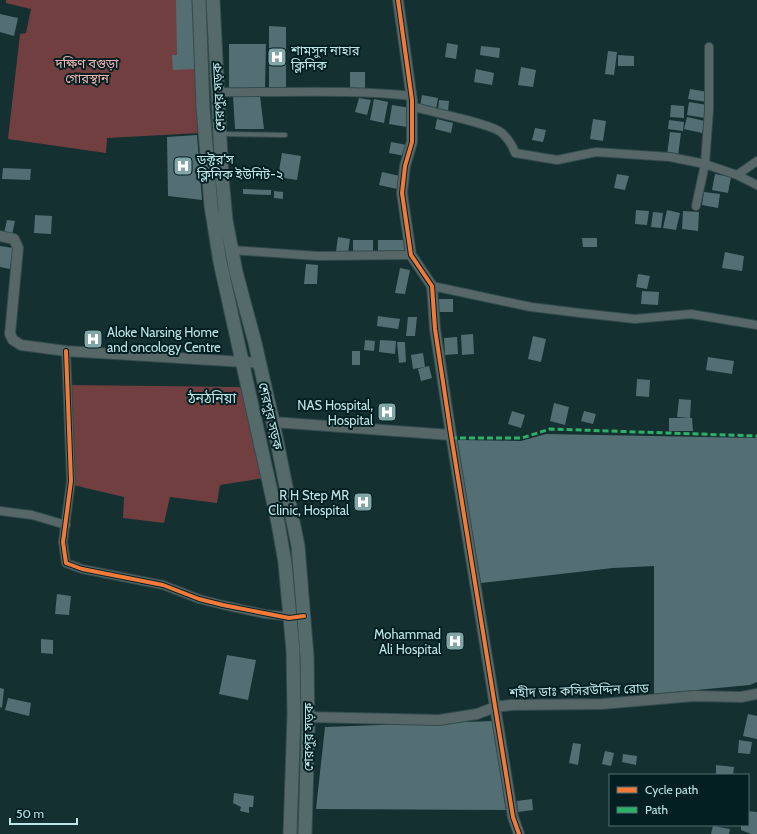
<svg xmlns="http://www.w3.org/2000/svg" width="757" height="834" font-family="Cabin,'Noto Sans Bengali',sans-serif">
  <style>
    .green { fill: #723f40 }
    .building { fill: #546f74 }
    .lines { fill: none; stroke-linecap: round; stroke-linejoin: round }
    .service-casing { stroke: #324b4c; stroke-width: 6 }
    .minor-casing { stroke: #324b4c; stroke-width: 10 }
    .tertiary-casing { stroke: #324b4c; stroke-width: 12 }
    .trunk-casing { stroke: #324b4c; stroke-width: 15 }
    .service { stroke: #576768; stroke-width: 4 }
    .minor { stroke: #576768; stroke-width: 8 }
    .tertiary { stroke: #576768; stroke-width: 10 }
    .trunk { stroke: #546a6b; stroke-width: 13 }
    .quiet { stroke: #2db169; stroke-width: 3; stroke-dasharray: 6 3; stroke-linecap: butt }
    .cycleway-casing { stroke: #041f21; stroke-width: 6 }
    .cycleway { stroke: #f17a3a; stroke-width: 4 }
    .labels { text-anchor: middle; dominant-baseline: central; stroke-width: 4; stroke-linejoin: round; paint-order: stroke }
    .poi-label { font-size: 13px; fill: #bee6e8; stroke: #041f21; text-anchor: start }
    .park-label { font-size: 13px; fill: #f3b5b4; stroke: #041f21 }
    .street-label { font-size: 13px; fill: #bee6e8; stroke: #041f21 }
    .neighbourhood-label { font-size: 14px; fill: #bee6e8; stroke: #041f21 }
  </style>
  <rect width="100%" height="100%" fill="#143031"/>
  <path class="green" d="M6 0H193L200 133 107 138 106 153 8 139 20 34 26 33 31 9 6 3Z
    M69 385 242 387 263 478 220 485 217 503 170 497 164 523 123 518 124 497 73 485Z"/>
  <path class="building" d="M176 0H193L195 69 173 70 172 55H177Z
    M0 14 18 18 14 36 0 32Z
    M269 26 286 27V89L269 88Z
    M447 43 458 45 456 59 445 57Z
    M229 44H266L265 88H229Z
    M481 46 500 48 499 58 480 55Z
    M608 51 617 52 614 75 605 74Z
    M618 55 634 56V66H618Z
    M521 67 536 70 533 87 518 85Z
    M476 69 494 73 492 85 474 82Z
    M350 72H365V89H350Z
    M690 89 708 92 707 102 688 99Z
    M422 95 438 98 436 109 420 106Z
    M233 96H260L264 129H235Z
    M359 98 371 100 367 115 355 112Z
    M374 99 388 102 384 123 370 120Z
    M439 100 449 101 448 111 438 110Z
    M689 102 707 105 705 118 687 115Z
    M392 105 411 108 407 127 389 124Z
    M671 105 684 106V118L670 117Z
    M687 117 705 121 702 133 684 129Z
    M437 119 453 123 451 133 435 129Z
    M593 119 606 121 603 141 590 139Z
    M669 120 684 122 683 131 668 129Z
    M535 128 546 130 543 142 532 140Z
    M670 132 681 133 678 156 667 155Z
    M197 135 202 200 168 196 167 137Z
    M391 142 407 145 405 156 389 153Z
    M282 153 301 156 297 180 278 177Z
    M3 168 31 169 30 180 2 179Z
    M382 172 400 176 397 189 379 185Z
    M617 174 629 176 625 190 614 188Z
    M715 174 731 177 728 193 712 190Z
    M243 189 271 190V195L243 194Z
    M274 191 283 192V199L274 198Z
    M704 192 720 194 718 208 702 205Z
    M636 210 649 211 647 225 635 224Z
    M667 210 680 213 676 230 663 228Z
    M683 211 699 212 698 231 682 229Z
    M653 212 663 213 661 228 651 227Z
    M35 215 52 216 51 234 34 233Z
    M7 220 15 221 12 235 4 233Z
    M338 237 350 239 348 253 336 251Z
    M582 238H597V247H583Z
    M353 240H373V252H353Z
    M378 240H404V253H378Z
    M0 246 13 248 10 269 0 267Z
    M725 252 744 256 742 271 722 268Z
    M306 264 318 265 317 284H304Z
    M400 268 410 270 405 294 395 293Z
    M638 274 650 276 647 289 636 287Z
    M642 291 659 292 658 305 641 304Z
    M437 299H453V312H437Z
    M378 316 400 319 398 329 377 326Z
    M408 317H417L415 336H406Z
    M473 334 474 354 462 355 461 335Z
    M533 336 546 339 541 362 528 359Z
    M457 337 458 354 445 355 444 338Z
    M365 340 375 341 374 351 364 350Z
    M380 340 396 341 395 354 379 352Z
    M397 342H405L406 362 399 363Z
    M352 351H360V365H352Z
    M423 353 425 367 429 366 432 378 421 381 418 369 425 367 413 369 411 355Z
    M708 357 734 361 732 374 706 370Z
    M637 379 650 380 649 397 636 396Z
    M679 399 691 400 690 418 677 417Z
    M554 403 569 407 565 425 550 421Z
    M512 411 525 415 521 428 508 424Z
    M584 411 596 414 593 424 581 421Z
    M669 418H692L693 431H669Z
    M546 434 757 438V682L750 685 654 694V566L613 568 481 583 456 440 521 441Z
    M57 594 71 596 69 615 55 614Z
    M41 639 53 640V654L41 653Z
    M227 655 256 660 248 700 219 694Z
    M0 688 4 689 2 708 0 707Z
    M8 698 31 703 29 716 5 710Z
    M748 714 757 716V739L743 736Z
    M492 721 506 810 316 809 325 727Z
    M739 740 752 742 750 754 738 753Z
    M573 743 581 744 578 765 569 763Z
    M605 751 614 753 611 766 602 764Z
    M623 754 637 756 636 765 622 762Z
    M716 765 734 767 733 775H716Z
    M234 793 254 796 253 807H249V813L240 811 241 807 233 803Z
    M532 799 533 810 518 812 517 801Z
    M748 811 757 812V834H751L741 830V825H748Z
    M713 826 730 829 729 834H711Z"/>
  <g class="lines">
    <g class="service-casing">
      <path id="service" d="M223 134 285 135"/>
    </g>
    <g class="minor-casing">
      <path id="minor" d="M218 92C283 93 347 89 412 96
        M412 106C432 113 491 123 502 133 508 139 513 146 515 153L557 160 596 152 670 157 705 164 737 175 757 161
        M737 175 757 185
        M696 206 705 164 709 110V47
        M231 250 318 256 411 255
        M432 286 531 307 580 313 635 319 691 314 757 325
        M66 351 71 481 63 542 66 563 82 569 163 585 199 599 223 605 265 614 293 617
        M0 511 32 515 66 525"/>
    </g>
    <g class="tertiary-casing">
      <path id="tertiary" d="M398 0 412 100V142L405 166 402 193 411 255 432 286 435 329 451 435 513 817 519 834
        M0 236 14 239 18 248 10 334 13 340 21 345 66 351 259 363
        M273 422 451 435
        M308 717 439 720 477 714 495 707 511 705 602 704 694 696 741 697 757 694"/>
    </g>
    <g class="trunk-casing">
      <path id="trunk" d="M199 0 203 108 211 206 220 262 278 523 285 563 293 651 294 715 290 834
        M213 0 222 177 226 220 236 272 255 343 273 422 298 546 307 656 308 729 305 834"/>
    </g>
    <use href="#service" class="service"/>
    <use href="#minor" class="minor"/>
    <use href="#tertiary" class="tertiary"/>
    <use href="#trunk" class="trunk"/>
    <path class="quiet" d="M451 438H522L550 429 757 436"/>
    <g class="cycleway-casing">
      <path id="cycleway" d="M398 0 412 100V142L405 166 402 193 411 255 432 286 435 329 451 435 513 817 519 834
        M66 351 71 481 63 542 66 563 82 569 163 585 199 599 223 605 289 618 304 616"/>
    </g>
    <use href="#cycleway" class="cycleway"/>
  </g>
  <defs>
    <g id="hospital-square" transform="scale(1)"><rect x="-9" y="-9" width="18" height="18" rx="4" fill="#82a6a8" stroke="#041f21"/><path d="M-5-5h3v3.5h4V-5h3V5h-3V1.5h-4V5h-3Z" fill="#fff"/></g>
  </defs>
  <g fill-rule="evenodd">
    <use href="#hospital-square" x="277" y="57"/>
    <use href="#hospital-square" x="183" y="166"/>
    <use href="#hospital-square" x="93" y="339"/>
    <use href="#hospital-square" x="387" y="412"/>
    <use href="#hospital-square" x="363" y="502"/>
    <use href="#hospital-square" x="455" y="641"/>
  </g>
  <g class="labels">
    <g class="poi-label">
      <text x="291" y="50">শামসুন নাহার<tspan x="291" dy="15">ক্লিনিক</tspan></text>
      <text x="197" y="159">ডক্টর'স<tspan x="197" dy="15">ক্লিনিক ইউনিট-২</tspan></text>
      <text x="107" y="332">Aloke Narsing Home<tspan x="107" dy="15">and oncology Centre</tspan></text>
      <text x="373" y="405" text-anchor="end">NAS Hospital,<tspan x="373" dy="15">Hospital</tspan></text>
      <text x="349" y="495" text-anchor="end">R H Step MR<tspan x="349" dy="15">Clinic, Hospital</tspan></text>
      <text x="441" y="634" text-anchor="end">Mohammad<tspan x="441" dy="15">Ali Hospital</tspan></text>
    </g>
    <g class="park-label">
      <text x="87" y="63">দক্ষিণ বগুড়া<tspan x="87" dy="15">গোরস্থান</tspan></text>
    </g>
    <g class="street-label">
      <text transform="translate(218 97) rotate(-93)">শেরপুর সড়ক</text>
      <text transform="translate(271 416) rotate(77)">শেরপুর সড়ক</text>
      <text transform="translate(579 690) rotate(-2)">শহীদ ডাঃ কসিরউদ্দিন রোড</text>
      <text transform="translate(308 737) rotate(-90)">শেরপুর সড়ক</text>
    </g>
    <g class="neighbourhood-label">
      <text x="212" y="398">ঠনঠনিয়া</text>
    </g>
  </g>
  <rect x="609" y="774" width="140" height="52" fill="#041f21" stroke="#4e6f71"/>
  <rect x="617" y="787" width="20" height="6" fill="#f17a3a" stroke="#4e6f71"/>
  <text x="645" y="794" font-size="12" fill="#bee6e8">Cycle path</text>
  <rect x="617" y="807" width="20" height="6" fill="#2db169" stroke="#4e6f71"/>
  <text x="645" y="814" font-size="12" fill="#bee6e8">Path</text>
  <path d="M10 818v6h67v-6" fill="none" stroke="#bee6e8" stroke-width="2"/>
  <text x="16" y="818" font-size="12" fill="#bee6e8" stroke="#041f21" stroke-width="3" paint-order="stroke">50 m</text>
</svg>
